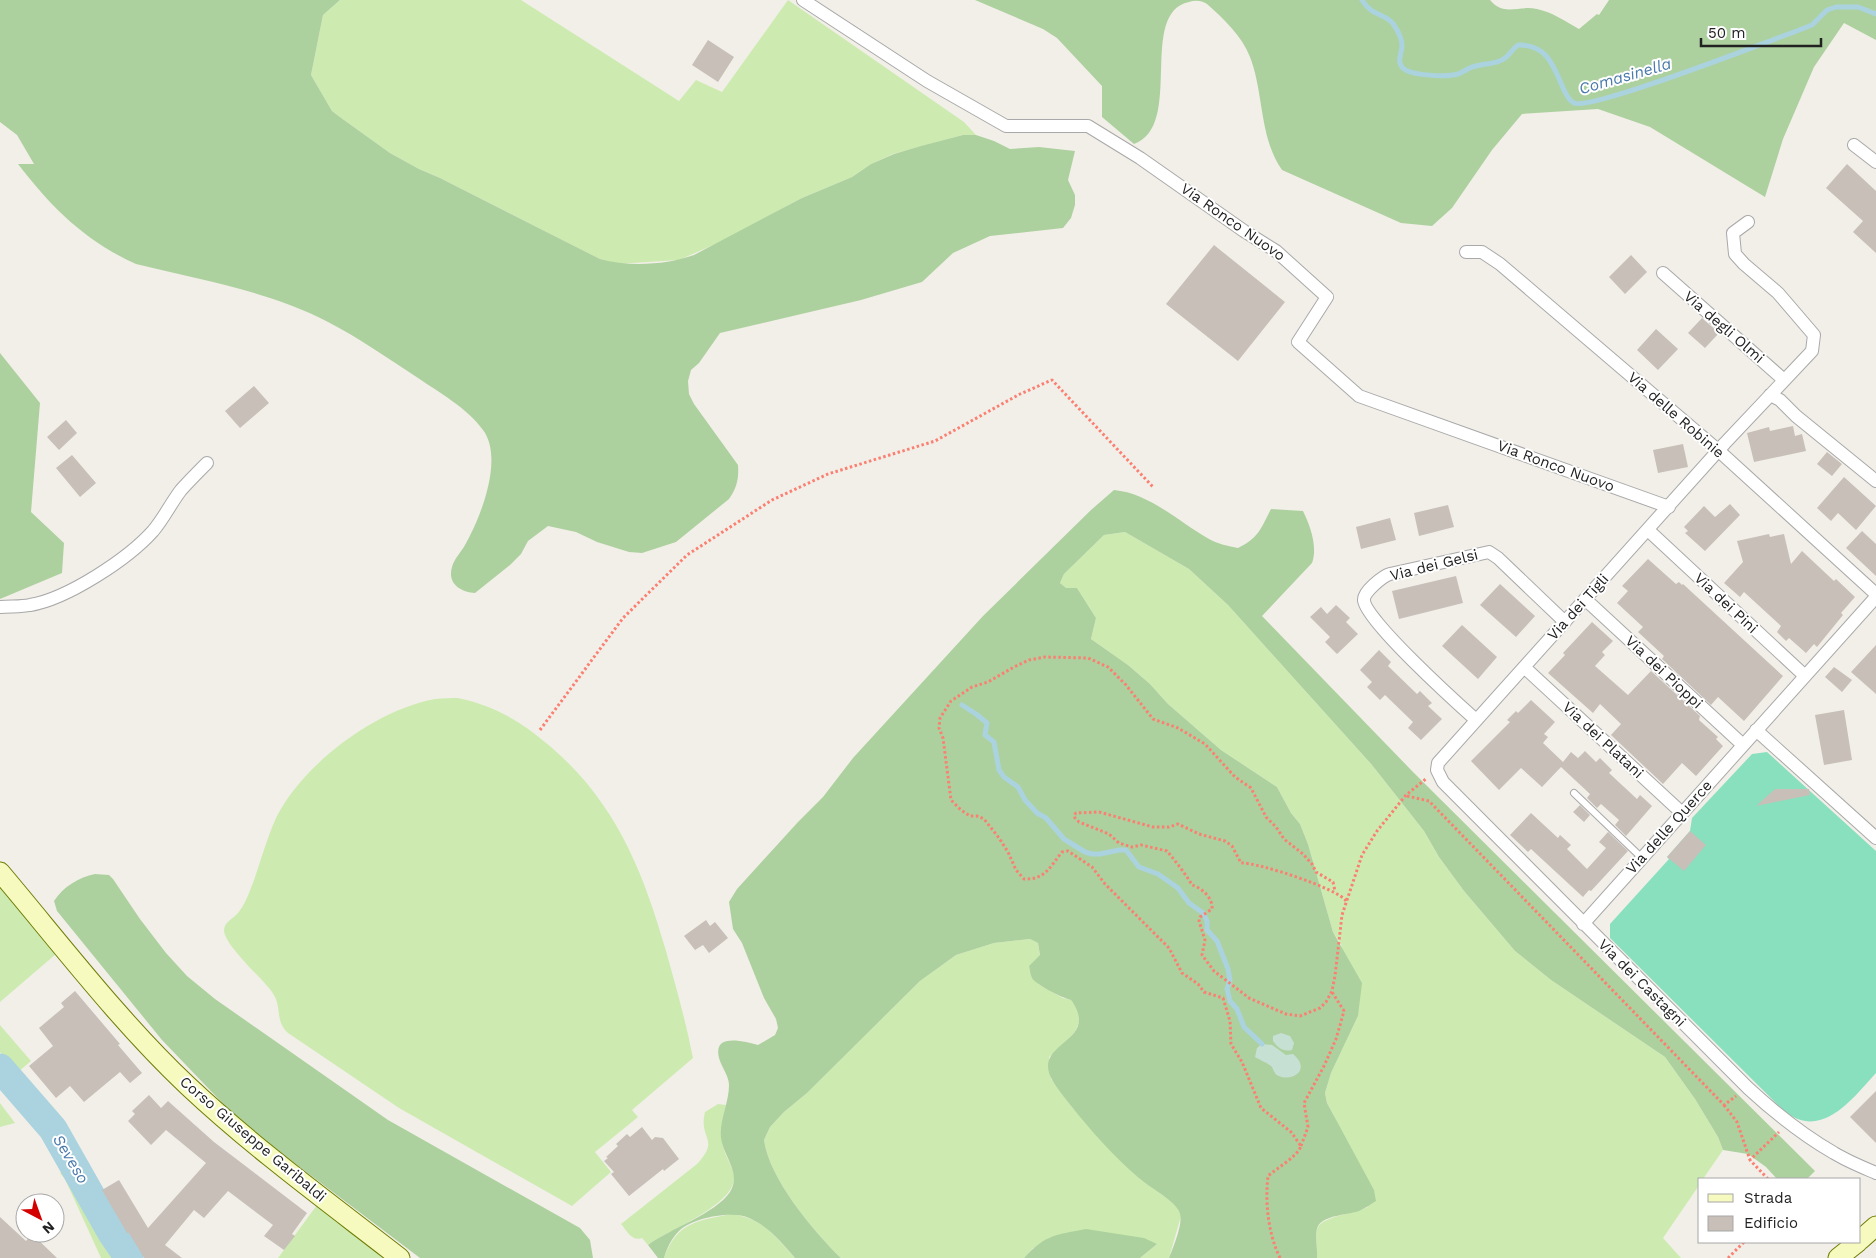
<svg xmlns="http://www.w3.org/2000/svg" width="1876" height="1258" font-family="'Work Sans',sans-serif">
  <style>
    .grass { fill: #cdebb0 }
    .forest { fill: #add19e }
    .wetland { fill: #c6e0d4 }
    .pitch { fill: #88e0be }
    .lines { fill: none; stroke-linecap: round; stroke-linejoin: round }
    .stream { stroke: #aad3df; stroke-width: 5 }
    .river { stroke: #aad3df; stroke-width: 29 }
    .building { fill: #c7bfb8 }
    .lane-casing { stroke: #a9a9a9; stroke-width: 8 }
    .street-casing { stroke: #a9a9a9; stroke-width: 14 }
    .secondary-casing { stroke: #707d05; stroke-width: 21 }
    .path { stroke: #fa8072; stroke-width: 3; stroke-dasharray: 2.5 2.5; stroke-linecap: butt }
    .lane { stroke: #fff; stroke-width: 6 }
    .street { stroke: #fff; stroke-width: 12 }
    .secondary { stroke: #f7fabf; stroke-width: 19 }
    .labels { text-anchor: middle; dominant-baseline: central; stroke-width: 4; stroke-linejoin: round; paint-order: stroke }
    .street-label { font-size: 15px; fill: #222; stroke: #fff }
    .water-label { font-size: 16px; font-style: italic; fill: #4a7aab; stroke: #fff }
  </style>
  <rect width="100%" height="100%" fill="#f2efe9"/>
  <path class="grass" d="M340 0H521L679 101 696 80 722 92 788 0 964 122 976 135H963L893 154 871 164 852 177 802 198 720 242 679 260 617 264 600 259 440 178 419 169 390 153 344 120 332 111 311 75 323 15Z
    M1125 532 1189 569 1228 605 1372 765 1424 831 1439 857 1464 891 1515 951 1551 980 1665 1057 1695 1099 1718 1137 1723 1150 1703 1179H1700V1184L1663 1238 1681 1258H1317C1318 1249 1314 1235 1318 1227 1323 1217 1357 1212 1368 1207L1333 1114 1327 1103 1325 1093 1331 1073 1358 1016 1341 944 1333 932 1308 844 1300 824 1291 813 1277 787 1221 750 1168 704 1150 684 1128 665 1091 639 1096 618 1077 588H1065L1060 583 1064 574 1104 535Z
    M458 698C496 706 522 722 551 747 616 803 643 871 666 951 676 987 686 1022 693 1058L632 1110 638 1117 595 1152 611 1172 572 1206 399 1108 288 1033C274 1020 283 1007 272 992 262 978 224 945 224 930 224 922 234 918 238 913 243 907 246 900 249 893 259 869 265 842 276 818 303 764 375 710 435 699 443 698 451 698 458 698Z
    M0 887 56 954 0 1002Z
    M1030 939 1038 943 1040 956 1038 984 1063 998 1071 1000C1073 1003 1077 1007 1078 1010 1085 1030 1062 1046 1049 1057L1051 1079 1072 1107 1137 1176 1177 1206 1181 1216 1169 1258H1140L1157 1244 1033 1248 1024 1258H841C813 1231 769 1178 764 1140L770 1127 784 1112 807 1093 920 981 956 955 994 943Z
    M0 1025 31 1061 18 1072 0 1052Z
    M0 1103 15 1123 0 1127Z
    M718 1104 726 1105C723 1120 719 1135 724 1150 727 1159 732 1166 734 1175 738 1204 668 1230 648 1245L642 1238C632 1242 627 1231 621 1224L697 1164C721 1138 698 1140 705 1112Z
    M65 1169 108 1249 115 1258H101L65 1179 60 1173Z
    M317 1205 387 1258H278Z
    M731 1214C764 1219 774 1235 795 1258H664C677 1222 697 1221 731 1214Z"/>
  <path class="forest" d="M0 0H340L323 15 311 75 332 111 344 120 390 153 419 169 440 178 600 259C629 267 666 265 694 255L802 198 852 177 871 164 894 154 921 146 963 135H976L994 141 1010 149 1039 147 1075 151 1068 180 1075 195V205L1071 218 1063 228 990 236 953 253 922 282 861 300 720 333 699 363 691 370 688 381 689 394 694 404 738 465C739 478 737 488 729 499L676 542 642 553 629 552 597 542 576 532 548 526 528 541 521 554 510 565 475 593C461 592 447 584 452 567 454 559 461 552 465 545 481 517 504 458 483 430 467 408 440 393 418 378 389 359 359 338 328 322 269 291 200 280 136 264 85 241 52 208 18 164H34L17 135 0 122Z
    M975 0H1490C1504 17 1518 5 1537 9 1552 12 1565 21 1579 29L1597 14 1599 15 1609 0H1876V40L1844 23 1814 67 1783 139 1765 197 1650 127 1598 109 1522 114 1492 150 1452 208 1432 226 1401 223 1282 170C1259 137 1264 93 1250 57 1242 36 1223 18 1207 4 1201 0 1195 0 1189 2 1137 13 1185 126 1134 144L1102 117V86L1057 38 1043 29Z
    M0 353 40 403 31 512 64 543 62 573 0 599Z
    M1114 490C1149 493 1179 522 1209 539 1218 544 1228 546 1238 548 1259 538 1261 528 1271 509L1303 511C1310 525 1318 547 1312 563L1262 616 1414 773 1815 1171 1807 1179H1777L1766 1167 1748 1154 1723 1150 1718 1137 1695 1099 1665 1057 1551 980 1515 951 1464 891 1439 857 1424 831 1372 765 1228 605 1189 569 1125 532 1104 535 1064 574 1060 583 1066 588H1077L1096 618 1091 639 1128 665 1150 684 1168 704 1221 750 1277 787 1291 813 1300 824 1308 844 1333 932 1362 983 1358 1016 1331 1073 1325 1093 1327 1103 1374 1190 1376 1201C1370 1205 1365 1208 1359 1211 1347 1215 1325 1215 1318 1226 1314 1234 1318 1249 1317 1258H1169C1173 1248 1183 1224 1180 1214 1178 1203 1154 1190 1144 1182 1114 1158 1084 1123 1061 1093 1055 1085 1048 1076 1048 1066 1048 1041 1098 1037 1071 1000 1063 998 1036 985 1032 978 1030 974 1030 969 1029 966L1040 955 1038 943 1030 939 994 943 956 955 920 981 807 1093 784 1112 770 1127 764 1140C769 1178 813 1231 841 1258H795C781 1242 769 1227 749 1218 732 1210 692 1218 679 1231 671 1239 667 1248 664 1258H658L648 1245C671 1228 715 1214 730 1192 742 1173 723 1156 721 1138 719 1121 729 1103 729 1085 729 1077 723 1069 720 1061 710 1032 743 1041 758 1045L775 1035 778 1028 776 1019 764 998 742 943 733 929 729 902 737 889 798 822 823 797 853 758 983 616 1091 510Z
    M95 874 109 875 113 879 140 919 166 953 187 976 215 999 388 1120 580 1228 590 1240 593 1258H420L268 1143 231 1112 162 1040 57 911 54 901C63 887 79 877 95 874Z
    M1086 1229 1144 1238 1157 1244 1140 1258H1024C1046 1234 1056 1235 1086 1229Z"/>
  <path class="wetland" d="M1281 1033 1290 1036 1294 1043 1292 1050C1283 1052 1278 1048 1273 1041V1036Z
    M1262 1044 1272 1045 1286 1055 1293 1054C1312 1070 1292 1082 1279 1076 1275 1075 1274 1071 1272 1067 1268 1063 1260 1060 1255 1057L1257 1048Z"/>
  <path class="pitch" d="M1767 752 1876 851V1073C1852 1099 1822 1141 1784 1111L1610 938V924L1669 859 1667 857 1690 831 1692 818 1752 754Z"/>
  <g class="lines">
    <path class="stream" d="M1362 0C1373 18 1385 12 1394 25 1398 31 1402 38 1402 46 1402 53 1396 61 1403 68 1411 76 1447 77 1458 74 1464 72 1469 67 1476 66 1486 63 1496 65 1505 58 1510 55 1512 49 1518 45 1549 44 1554 69 1565 92 1567 96 1570 101 1574 103 1590 111 1766 42 1794 32L1812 25 1827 10 1836 7H1858L1876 14
      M962 705 976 714 987 723 985 735 994 742 999 770 1004 777 1018 787 1025 800 1037 813 1046 818 1064 839 1085 852 1092 854H1100L1119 850H1126L1139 867 1158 874 1178 888 1189 903 1203 913 1207 921V930L1217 941 1228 969 1230 980 1227 989 1230 1001 1237 1009 1244 1027 1262 1044"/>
    <path class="river" d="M0 1068 53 1129 112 1233 129 1258"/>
  </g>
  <path class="building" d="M708 40 734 57 718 82 692 65Z
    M1847 164 1876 191V253L1853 232 1863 221 1826 188Z
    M1214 245 1285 302 1238 361 1166 304Z
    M1631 255 1647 272 1625 294 1609 277Z
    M1702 318 1719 333 1705 348 1688 333Z
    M1656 329 1678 349 1658 370 1637 350Z
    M254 386 269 403 240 428 225 411Z
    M66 420 77 433 59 450 47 437Z
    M1793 426 1795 436 1802 434 1806 451 1754 462 1747 433 1769 427 1770 431Z
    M1683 444 1688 467 1658 473 1653 450Z
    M1827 452 1842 464 1832 476 1817 464Z
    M72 455 96 483 80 497 56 468Z
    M1844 477 1876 506 1856 530 1838 513 1831 521 1817 508Z
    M1730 504 1740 515 1705 551 1685 533 1688 531 1684 527 1704 506 1715 517Z
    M1448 505 1454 527 1419 536 1414 513Z
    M1390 518 1396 540 1361 549 1356 527Z
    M1862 531 1876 544V576L1846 548Z
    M1769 534 1770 537 1784 534 1791 564 1802 551 1834 581 1836 579 1855 597 1841 613 1843 615 1817 647 1814 644 1806 653 1789 638 1786 641 1777 632 1781 626 1744 592 1740 597 1724 583 1743 562 1737 541Z
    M1648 559 1676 584 1679 582 1682 585 1683 584 1783 676 1744 721 1718 697 1711 705 1662 659 1664 656 1638 632 1643 627 1617 603 1628 591 1622 586Z
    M1456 576 1463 603 1399 619 1392 591Z
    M1500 584 1535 616 1516 637 1480 605Z
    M1336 605 1350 618 1346 622 1358 634 1337 654 1325 642 1330 637 1310 617 1321 607 1327 614Z
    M1592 622 1613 641 1602 652 1605 655 1595 666 1628 695 1651 671 1700 716 1699 720 1718 737 1716 739 1723 746 1696 776 1682 763 1663 784 1611 735 1621 724 1600 704 1593 713 1548 673 1565 655 1563 653Z
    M1462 625 1497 657 1478 679 1442 646Z
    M1876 645V694L1851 672Z
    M1379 650 1391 662 1388 666 1417 694 1420 691 1432 703 1428 706 1442 719 1421 740 1408 728 1413 722 1385 695 1380 700 1367 687 1372 682 1360 670Z
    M1834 667 1852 680 1842 692 1825 677Z
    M1531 700 1555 722 1544 734 1548 737 1543 743 1563 762 1571 752 1578 758 1585 751 1596 762 1600 758 1612 770 1609 773 1637 799 1640 795 1652 806 1626 836 1615 825 1619 820 1601 804 1597 808 1587 798 1590 794 1561 767 1542 787 1521 768 1499 790 1471 761 1510 722 1507 720 1516 711 1518 713Z
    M1844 710 1852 760 1824 765 1815 715Z
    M1775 789H1809L1810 795 1756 806Z
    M1580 805 1590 815 1584 822 1573 812Z
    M1531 813 1558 838 1560 835 1571 845 1567 849 1587 869 1606 848 1599 842 1608 832 1628 851 1591 891 1589 890 1583 897 1531 849 1528 852 1510 835Z
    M1690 831 1706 845 1684 871 1667 857Z
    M706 920 710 926 715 922 728 938 709 953 703 945 695 950 684 936Z
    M75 991 120 1044 118 1045 142 1073 130 1083 120 1072 84 1102 70 1086 56 1098 29 1066 53 1046 39 1028 64 1007 61 1003Z
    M1876 1091V1143L1850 1117Z
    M149 1095 161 1108 168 1101 214 1142 307 1213 292 1234 295 1236 284 1250 264 1236 273 1225 228 1191 204 1218 194 1210 165 1245 182 1258H144L129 1233H127L102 1190 119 1180 148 1228 206 1163 166 1130 151 1145 128 1121 135 1114 132 1111Z
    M642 1127 652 1140 655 1137 663 1138 679 1159 664 1171 663 1169 629 1196 611 1174 614 1172 604 1161 608 1158 606 1157 618 1146 616 1144 627 1134 630 1137Z
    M0 1217 26 1241 32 1234 57 1258H0Z"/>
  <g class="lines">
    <g class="lane-casing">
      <path id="lane" d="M1574 793 1642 858"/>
    </g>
    <g class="street-casing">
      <path id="street" d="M803 0 927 81 1006 126H1088L1140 158 1244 231 1276 251 1327 297 1298 342 1359 396 1669 507
        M1854 145 1876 162
        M1748 222 1733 233 1735 254 1744 264 1778 293 1814 335 1812 351 1725 443 1438 763 1437 770 1443 782 1748 1088C1774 1112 1803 1135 1834 1153 1847 1161 1862 1167 1876 1173
        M1466 252H1482L1500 264 1719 451 1876 594
        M1663 273 1784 380
        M1770 395 1780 400 1796 416 1876 481
        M1648 530 1805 676
        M1585 599 1743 745
        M0 607C10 606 21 607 30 605 67 599 128 559 153 531 164 518 171 503 181 490 189 481 198 472 207 463
        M1524 667 1682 813
        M1476 720C1457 703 1364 619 1364 600 1363 592 1383 576 1390 574L1489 552 1498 558 1565 622
        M1756 730 1876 838
        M1583 924 1876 597"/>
    </g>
    <g class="secondary-casing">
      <path id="secondary" d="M0 872C60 943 120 1022 188 1086 254 1148 328 1202 400 1258
        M1860 1240 1876 1226
        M1838 1258 1858 1242"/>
    </g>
    <path class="path" d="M540 730 623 618 687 555 772 500 828 474 935 441 1020 394 1052 380 1154 488
      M1407 796 1429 801 1724 1105 1736 1096
      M1346 901C1339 889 1257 862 1241 863L1232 846 1225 841 1199 834 1178 824 1169 827H1153L1099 812 1076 813 1074 815 1075 818 1079 822 1109 834 1119 843 1132 847 1141 845 1167 851C1176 862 1185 873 1192 885 1202 888 1213 898 1212 909L1200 917 1199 921 1205 940 1202 955 1214 971 1249 998 1286 1014 1300 1016 1320 1008 1326 1002 1332 991 1335 976 1342 915 1362 855 1377 831 1406 795 1427 778
      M1724 1105 1737 1122 1750 1160
      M1301 1146 1308 1127 1304 1103 1324 1066 1336 1039 1344 1011 1332 992
      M1768 1179 1750 1160 1779 1132
      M1280 1258C1268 1233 1265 1203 1268 1176 1277 1168 1297 1157 1301 1146L1291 1132 1261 1108 1242 1062 1231 1044 1230 1021 1223 998 1204 992 1198 984 1182 973 1169 948 1105 884 1092 867 1068 851 1062 852C1050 867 1045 880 1024 879L1016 870 1008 852 999 838 984 819 977 816H970L961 810 951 800 943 738 939 728 940 718 951 701 972 687 988 682 1014 667 1029 660 1045 657 1088 658 1108 667 1126 685 1153 719 1178 728 1205 744 1235 777 1251 788 1266 817 1276 827 1284 839 1303 854 1312 864 1316 872 1333 882 1335 891
      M1728 1258 1744 1242"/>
    <use href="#lane" class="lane"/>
    <use href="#street" class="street"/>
    <use href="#secondary" class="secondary"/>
  </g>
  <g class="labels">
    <g class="street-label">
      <text transform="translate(1233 222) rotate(35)">Via Ronco Nuovo</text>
      <text transform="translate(1724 327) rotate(41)">Via degli Olmi</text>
      <text transform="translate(1676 415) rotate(41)">Via delle Robinie</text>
      <text transform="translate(1556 466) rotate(20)">Via Ronco Nuovo</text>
      <text transform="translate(1434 565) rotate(-14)">Via dei Gelsi</text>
      <text transform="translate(1726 603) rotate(43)">Via dei Pini</text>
      <text transform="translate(1578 607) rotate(-48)">Via dei Tigli</text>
      <text transform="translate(1664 672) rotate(43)">Via dei Pioppi</text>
      <text transform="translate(1603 740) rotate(43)">Via dei Platani</text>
      <text transform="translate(1669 827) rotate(-48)">Via delle Querce</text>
      <text transform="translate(1642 983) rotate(45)">Via dei Castagni</text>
      <text transform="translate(253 1139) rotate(40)">Corso Giuseppe Garibaldi</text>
    </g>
    <g class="water-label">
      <text transform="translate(1625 76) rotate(-16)">Comasinella</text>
      <text transform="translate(71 1159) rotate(59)">Seveso</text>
    </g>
  </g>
  <rect x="1698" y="1178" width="162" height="65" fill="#ffffff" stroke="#a7a7a7"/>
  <rect x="1708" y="1194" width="25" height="8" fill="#f7fabf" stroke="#a7a7a7"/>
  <text x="1744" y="1203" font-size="15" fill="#222222">Strada</text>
  <rect x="1708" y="1216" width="25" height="15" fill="#c7bfb8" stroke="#a7a7a7"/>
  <text x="1744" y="1228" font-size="15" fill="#222222">Edificio</text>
  <g transform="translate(40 1218) rotate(139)"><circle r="24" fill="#ffffff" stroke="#a7a7a7"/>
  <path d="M0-4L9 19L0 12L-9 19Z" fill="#d40000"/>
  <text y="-8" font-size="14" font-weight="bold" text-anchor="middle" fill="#222222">N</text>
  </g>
  <path d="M1701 38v8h120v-8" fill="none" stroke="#222222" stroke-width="2.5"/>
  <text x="1708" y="38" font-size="15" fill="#222222" stroke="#ffffff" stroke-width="4" paint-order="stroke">50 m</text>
</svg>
